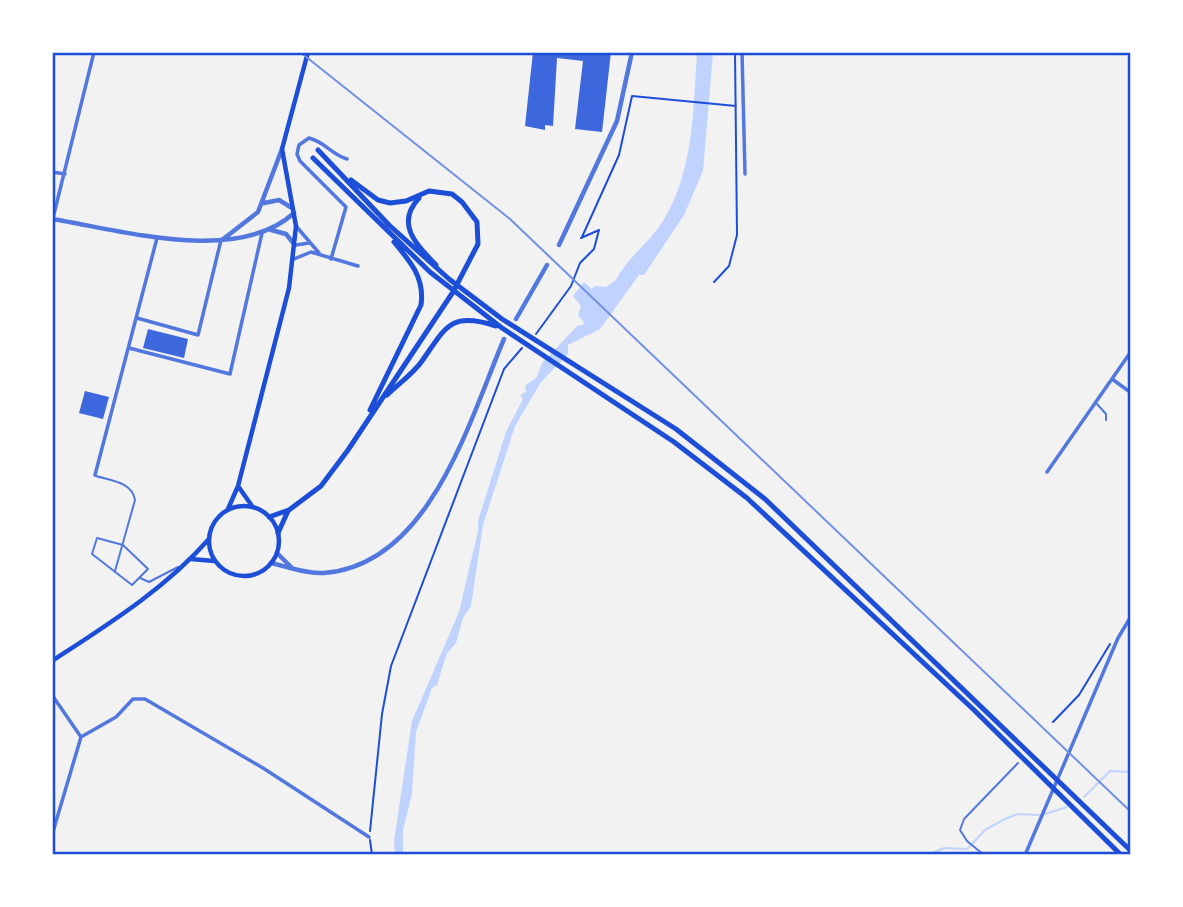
<svg xmlns="http://www.w3.org/2000/svg" width="1183" height="907" font-family="'Work Sans',sans-serif">
  <style>
    .water { fill: #bfd3fe }
    .lines { fill: none; stroke-linecap: round; stroke-linejoin: round }
    .stream { stroke: #bfd3fe; stroke-width: 2 }
    .building { fill: #3d67dc }
    .path { stroke: #1d4ed8; stroke-width: 2 }
    .service { stroke: #5277de; stroke-width: 2 }
    .minor { stroke: #5277de; stroke-width: 3.5 }
    .tertiary { stroke: #5277de; stroke-width: 4.5 }
    .secondary { stroke: #1d4ed8; stroke-width: 4.5 }
    .trunk { stroke: #1d4ed8; stroke-width: 5 }
    .rail { stroke: #7290e2; stroke-width: 2 }
    .neatline { fill: none; stroke: #1d4ed8; stroke-width: 2.5 }
  </style>
  <rect width="100%" height="100%" fill="#f2f2f2"/>
  <path class="water" d="M697 53H713L703 171 684 215 644 275H639L600 329 568 345V354L541 382 515 426 483 525 471 606 463 618 456 643 447 653 437 685 432 688 416 732 412 794 403 830V854L395 855 394 841 412 721 459 612 478 531V521L506 432 523 399 520 395 526 392 525 386 537 377 542 363 577 326 585 324 578 315 581 306 573 296 584 282 592 289 595 286 606 287 616 280C626 259 650 242 663 221 694 171 693 110 697 53Z"/>
  <g class="lines">
    <path class="stream" d="M1084 797 1110 771 1130 772
      M1045 814 1067 807
      M928 855 944 848 967 849 985 830 1005 819 1018 814 1039 815"/>
  </g>
  <path class="building" d="M533 52H611L602 132 575 129 583 61 557 58 553 126 545 125V130L525 126Z
    M148 329 188 339 184 358 143 348Z
    M85 391 109 397 103 419 79 413Z"/>
  <g class="lines">
    <path class="path" d="M582 237 619 155 632 96 736 106
      M714 282 729 266 737 235 735 52
      M536 334 571 286 580 263 594 249 599 230 581 238
      M1053 722 1079 695 1110 644
      M370 831 382 714 391 666 504 369 522 348
      M370 840 372 855"/>
    <path class="service" d="M1097 404 1106 414V420
      M96 476C112 481 132 482 135 500L115 571
      M97 538 123 545 148 569 132 585 92 554Z
      M140 578 149 582 178 567
      M984 855 967 841 960 830 964 819 1018 763"/>
    <path class="minor" d="M742 52 745 174
      M52 172 65 174
      M52 222 94 52
      M296 226 319 253
      M296 245 309 243
      M294 259 311 252 358 266
      M331 259 346 207 300 161 297 154 299 145 309 138C325 142 331 154 347 159
      M137 318 198 335 221 240
      M129 348 230 374 262 233
      M1112 379 1130 392
      M1047 472 1130 353
      M95 475 157 238
      M52 695 81 737 52 835
      M81 737 116 717 133 699H145L263 768 369 837
      M1025 855 1118 638 1130 618"/>
    <path class="tertiary" d="M264 203 279 200 292 208
      M52 219C121 230 237 265 294 213
      M271 230 286 234 295 245
      M222 240 258 212 282 149
      M559 245 617 121 632 52
      M516 319 547 265
      M277 553 292 568
      M271 563C288 567 306 574 324 573 430 565 469 421 504 339"/>
    <path class="secondary" d="M238 486 252 506
      M209 541a35 35 0 1 1 70 0a35 35 0 1 1-70 0Z
      M228 509 238 486 289 288 296 226 282 149 308 52
      M191 559 214 561
      M52 661C107 625 165 589 208 540"/>
    <path class="trunk" d="M318 150 389 225 449 279 502 319 676 429 765 499 1130 850
      M313 158 430 272 502 328 674 442 747 498 974 710 1121 855
      M419 198C395 224 416 244 436 265
      M387 395C398 384 413 374 422 361 446 327 450 311 496 326
      M370 410 421 305C425 278 410 261 394 242
      M269 517 289 510 321 486 348 450 453 292 478 244 477 222 462 202 452 194 429 191 406 201 390 203 378 200 351 180
      M278 533 288 511"/>
    <path class="rail" d="M300 52 510 219 1130 811"/>
  </g>
  <rect width="1183" height="907" fill="none" stroke="#ffffff" stroke-width="108"/>
  <rect x="54" y="54" width="1075" height="799" class="neatline"/>
</svg>
